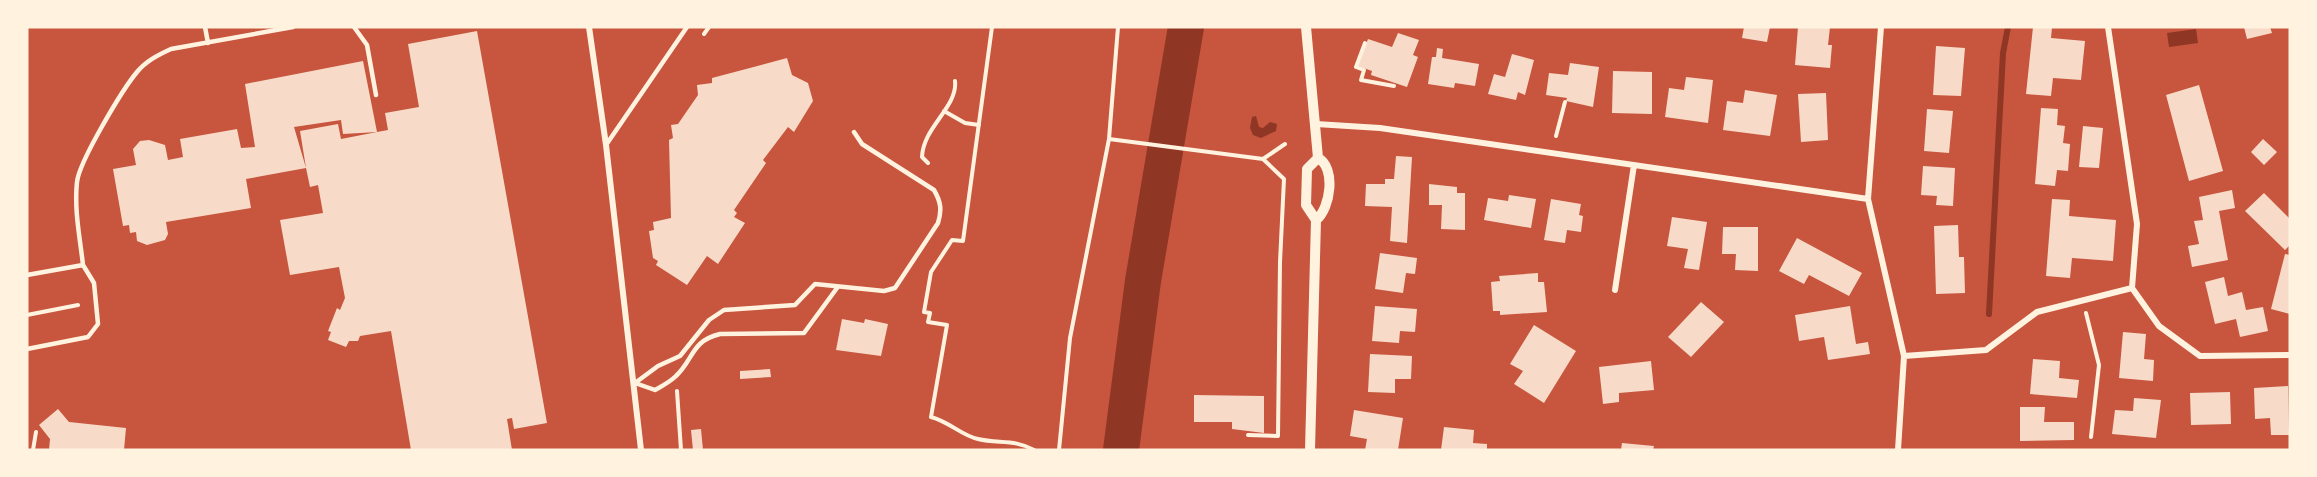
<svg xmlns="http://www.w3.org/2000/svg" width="2317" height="477" font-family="'Space Grotesk',sans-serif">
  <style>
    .water { fill: #8f3625 }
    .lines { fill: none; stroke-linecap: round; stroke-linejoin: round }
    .stream { stroke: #8f3625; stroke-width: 6 }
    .river { stroke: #8f3625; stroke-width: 36 }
    .building { fill: #f7dbc8; fill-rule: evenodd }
    .path { stroke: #fff3e0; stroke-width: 4 }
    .service { stroke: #fff3e0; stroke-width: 4.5 }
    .minor { stroke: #fff3e0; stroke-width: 6 }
    .tertiary { stroke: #fff3e0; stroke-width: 10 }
  </style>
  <rect width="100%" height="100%" fill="#c8553d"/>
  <path class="water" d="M2196 29 2198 43 2169 47 2167 33Z
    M1256 116 1259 127 1263 128 1270 122 1277 124 1276 131 1261 138 1253 135 1250 128 1252 117Z"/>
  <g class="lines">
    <path class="stream" d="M1989 314 2003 53 2008 27"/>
    <path class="river" d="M1121 450 1143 281 1186 27"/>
  </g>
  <path class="building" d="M1744 27H1770L1767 42 1742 38Z
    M1798 27H1830L1828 45H1832L1830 68 1795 65Z
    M2033 27H2052L2051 38 2085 41 2081 80 2053 78 2051 96 2026 94Z
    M2244 27H2270L2272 33 2247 39Z
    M477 31 547 423 514 429 512 418 507 419 512 450H411L391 331 360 336 358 341H349L346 347 328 340 331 332 328 331 337 308 340 310 345 298 339 267 290 275 280 220 323 213 318 185 310 187 306 168 246 179 251 208 166 222 168 234 165 240 147 245 137 241 136 232 130 233 129 225 123 226 113 169 136 165 133 149 140 141 149 140 165 145 168 160 183 157 180 139 237 129 241 148 255 147 245 84 363 61 377 132 388 130 385 113 419 107 408 44ZM341 120 343 134 377 132 341 139 338 124 300 131 306 168 294 127Z
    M1398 33 1419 40 1413 55 1418 57 1407 87 1371 75 1372 71 1358 66 1368 39 1392 47Z
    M1936 46 1965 48 1961 96 1933 95Z
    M1437 48 1443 49 1442 58 1479 64 1475 86 1455 83 1454 88 1428 84 1432 57H1436Z
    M1512 54 1534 60 1525 95 1518 92 1516 100 1488 94 1494 74 1505 77Z
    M787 58 792 75 808 83 813 101 794 132 788 127 763 160 766 163 734 210 737 213 734 217 745 223 718 264 707 256 687 285 656 265 658 261 653 258 649 231 654 230 653 222 671 218 669 140 673 138 671 125 678 124 698 95 697 85 712 83V78Z
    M1570 63 1599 67 1593 107 1566 101 1567 98 1546 95 1549 73 1568 75Z
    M1613 71 1652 72V114L1612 113Z
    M1686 77 1713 80 1708 123 1665 117 1669 88 1684 90Z
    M2199 85 2223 171 2189 181 2166 95Z
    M1745 90 1777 95 1770 136 1723 130 1727 101 1743 103Z
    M1826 93 1828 140 1801 142 1798 94Z
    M2041 108 2058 109 2057 125 2065 126 2063 143 2070 144 2068 171 2057 170 2055 186 2035 184Z
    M1927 109 1953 111 1949 153 1924 151Z
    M2083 126 2103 128 2099 168 2079 167Z
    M2263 139 2277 152 2264 165 2251 152Z
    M1396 156 1412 157 1407 243 1390 241 1392 207 1365 206 1366 184H1385V179H1394Z
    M1923 166 1955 168 1953 206 1936 205 1937 196 1921 195Z
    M1429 184 1457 187V193H1465V230L1441 229 1442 205H1429Z
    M2232 190 2235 208 2219 211 2228 260 2192 267 2188 246 2199 244 2194 221 2203 220 2199 197Z
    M2264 193 2290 219V245L2285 250 2245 211Z
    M1509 195 1536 199 1531 228 1484 220 1488 198 1508 201Z
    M1551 199 1581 204 1579 215 1583 216 1581 232 1567 230 1565 243 1544 240Z
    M2052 199 2070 200 2069 216 2116 220 2113 261 2072 258 2070 278 2046 276Z
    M1672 217 1707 222 1699 270 1684 268 1688 249 1667 246Z
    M1958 225 1959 257H1964L1965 293 1936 294 1934 226Z
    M1723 227H1758V271L1735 270 1736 254H1722Z
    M1797 238 1862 273 1849 296 1809 275 1804 284 1779 271Z
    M1380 253 1417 258 1415 274 1406 273 1403 293 1375 289Z
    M2285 254 2290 255V314L2271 309Z
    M1538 273V282H1544L1547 312 1500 315V311H1493L1491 282 1500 281 1499 276Z
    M2224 277 2228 296 2242 292 2246 310 2263 307 2268 331 2240 337 2236 319 2215 324 2205 282Z
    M1701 302 1724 322 1691 357 1668 337Z
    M1375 306 1417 309 1415 332 1400 331 1399 343 1372 341Z
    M1850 306 1856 344 1868 342 1870 354 1828 360 1824 337 1799 341 1795 315Z
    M842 319 864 323 865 319 888 324 881 356 836 350Z
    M1534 325 1576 351 1544 403 1514 384 1523 371 1510 364Z
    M2123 332 2146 334 2144 359 2154 360 2153 381 2119 378Z
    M1370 354 1412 356 1411 379H1395V393L1368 392Z
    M2033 359 2060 361 2059 378 2079 380 2077 398 2030 394Z
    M1651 361 1654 390 1619 393V402L1603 404 1599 367Z
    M770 369 771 377 740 379V371Z
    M2288 386 2289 435H2271L2270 418 2255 419 2254 388Z
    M2230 392 2231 424 2191 425 2190 393Z
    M1194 395 1264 396V433L1232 429V422H1194Z
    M2134 398 2161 400 2156 438 2112 434 2115 410 2133 411Z
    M2020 407H2045L2044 422H2074V440L2020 441Z
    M58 409 69 422 126 428 124 450H49L50 439 39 425Z
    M1354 410 1403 418 1398 450H1365L1367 439 1350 436Z
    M1444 427 1474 430 1473 443 1487 444V450H1441Z
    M701 429 703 450H693L691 430Z
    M1622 443 1654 446 1653 450H1621Z"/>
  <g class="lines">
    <path class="path" d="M992 27 963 241 952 240 931 272 924 312 930 313 928 322 947 325 931 417C950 422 962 436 978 439 998 444 1015 439 1034 450
      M704 34 709 27
      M1365 43 1356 67 1364 70 1361 80 1394 86
      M944 111 965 123 979 125
      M1556 136 1565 102
      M1109 139 1263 159 1284 179 1280 262 1278 436 1248 435
      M1263 159 1285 144
      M928 163 922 157C923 127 958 107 955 81
      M2086 313 2099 365 2091 437
      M27 315 78 305
      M677 391 681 450
      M33 450 36 432
      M1059 450 1070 338 1109 139 1118 27"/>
    <path class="service" d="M205 27 208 43
      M354 27 367 45 376 95
      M606 145 687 27
      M83 265C80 238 74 210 77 182 79 162 122 90 137 72 146 61 158 55 171 49L293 27
      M27 275 83 265 94 283 98 324 88 337 27 349
      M635 383 658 366 680 356 709 320 724 310 795 305 815 284 884 291 895 288 938 223C942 210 941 202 934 190L862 144 854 132
      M635 383 655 390C662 386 670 382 676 376 694 359 691 341 720 334L804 333 837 288"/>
    <path class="minor" d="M589 27 606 145 641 450
      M1881 27 1868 199 1904 356 1898 450
      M2108 27 2137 224 2132 288
      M1316 124 1380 128 1868 199
      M2132 288 2159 326 2200 356 2290 355
      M1615 290 1634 165
      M1904 356 1986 350 2037 312 2132 288"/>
    <path class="tertiary" d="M1306 27 1318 158
      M1316 220 1306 205 1307 169 1318 158
      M1310 450 1316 220C1331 208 1336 167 1318 158"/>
  </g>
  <rect width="2317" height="477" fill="none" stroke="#fff3e0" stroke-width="57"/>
</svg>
